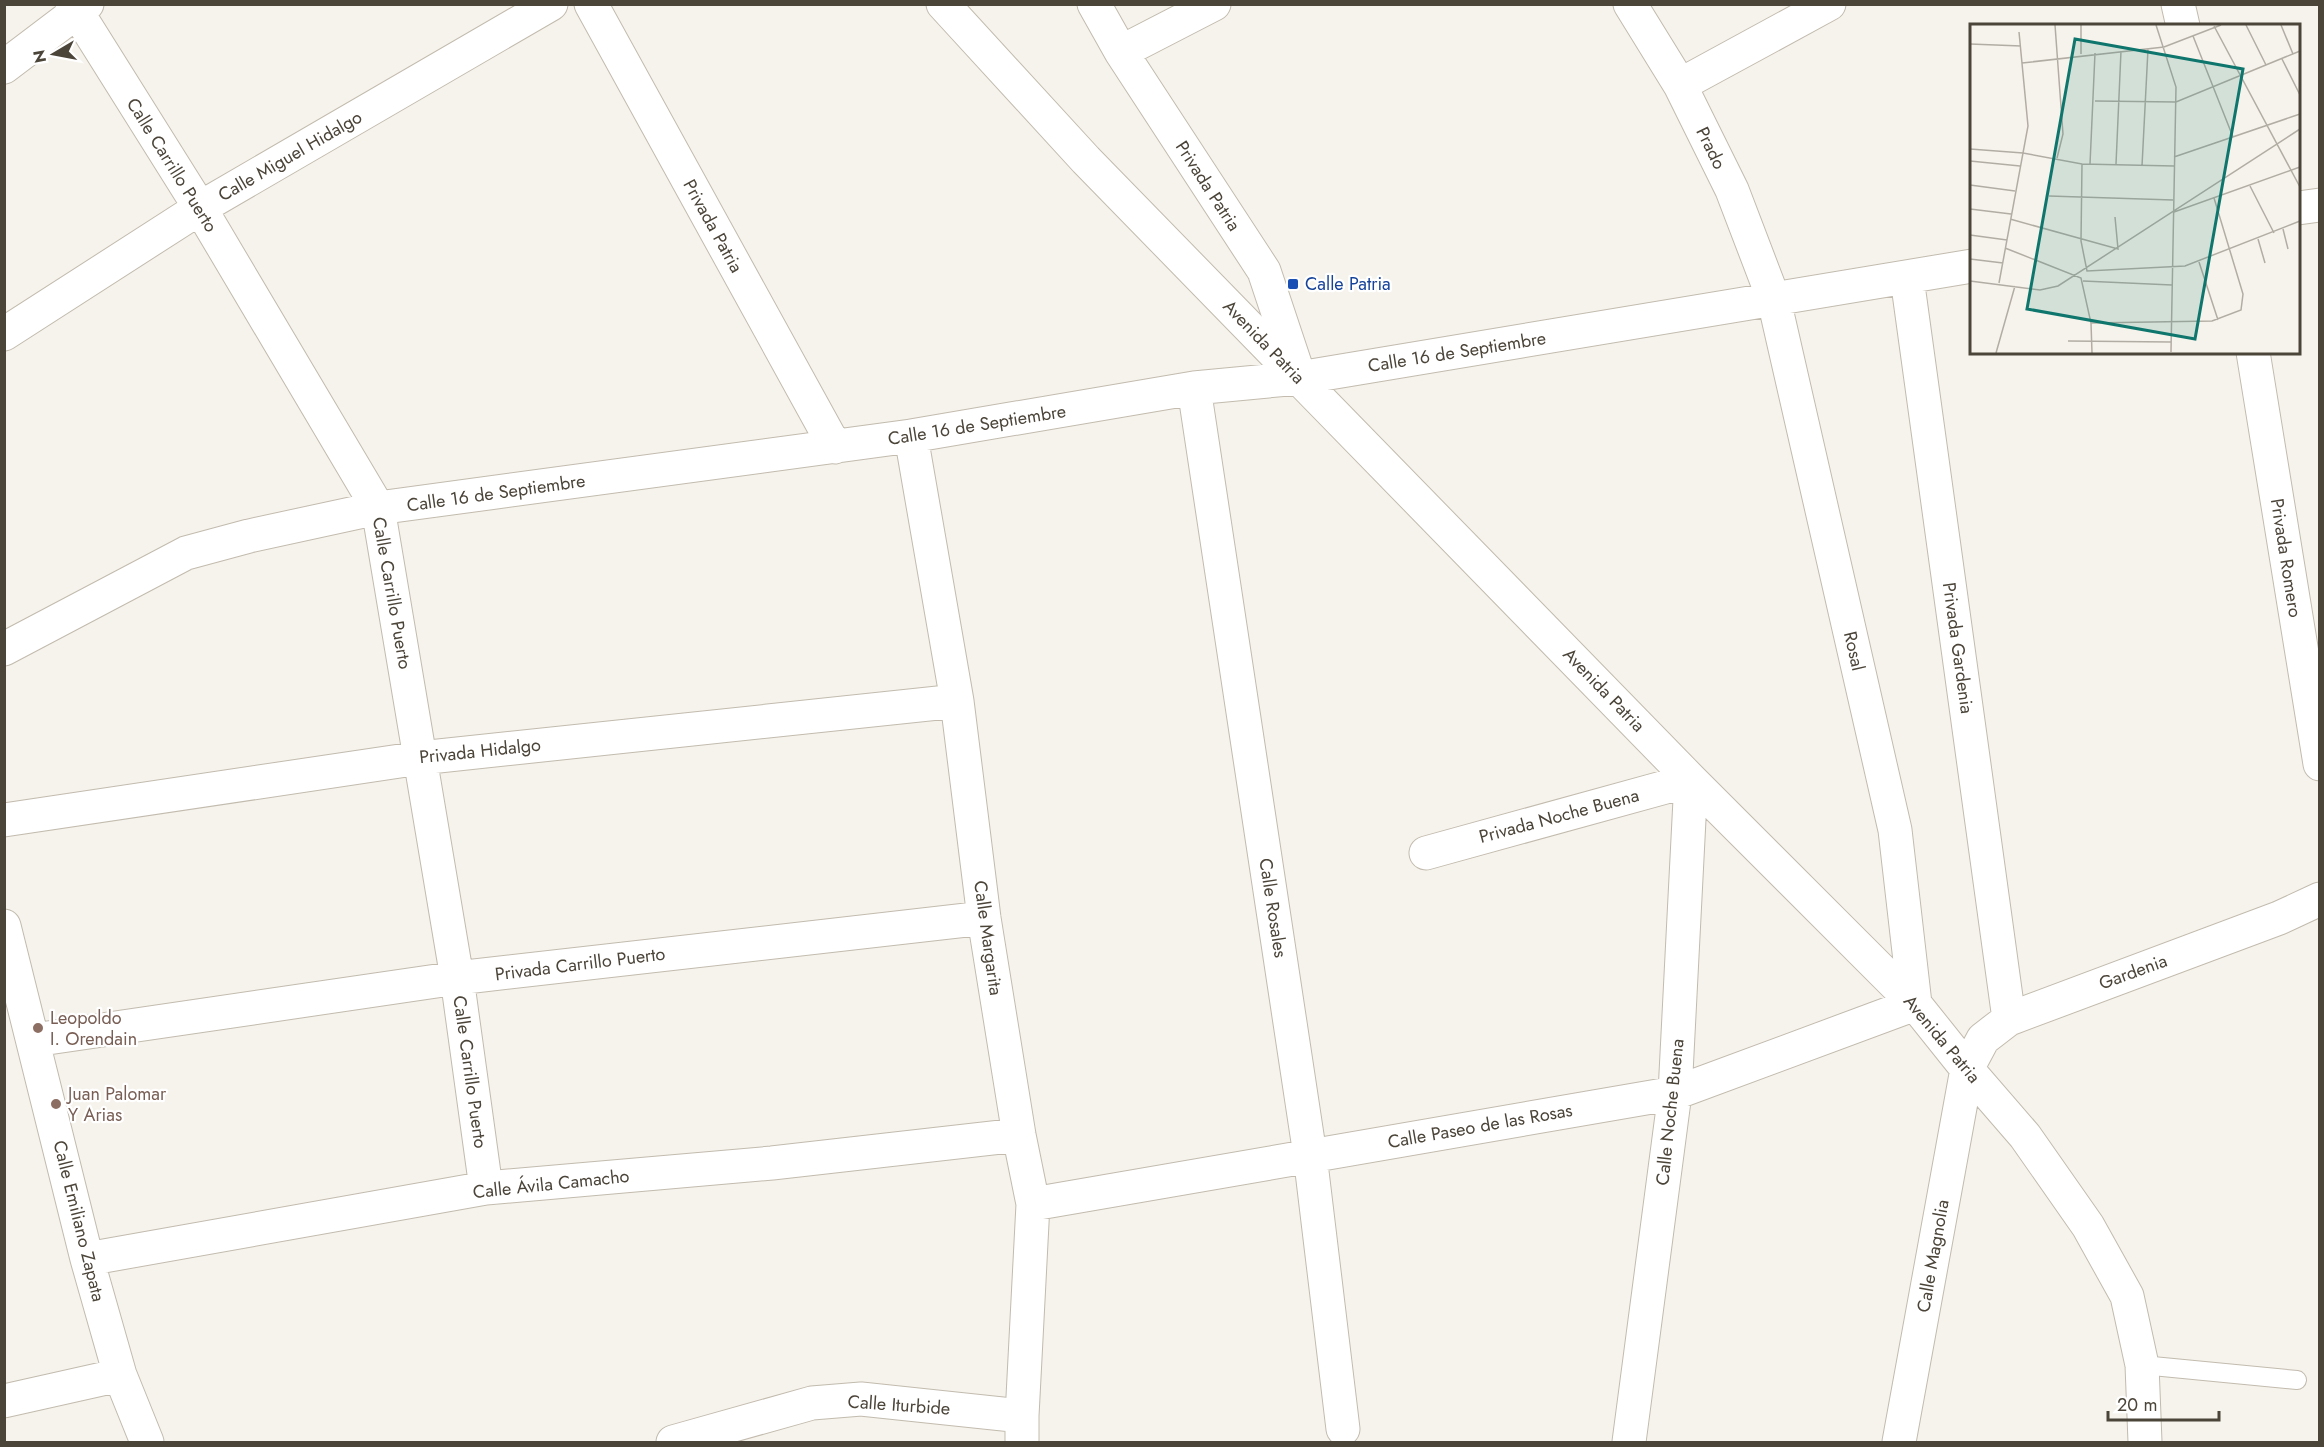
<svg xmlns="http://www.w3.org/2000/svg" width="2324" height="1447" font-family="Jost,sans-serif">
  <style>
    .lines { fill: none; stroke-linecap: round; stroke-linejoin: round }
    .service-casing { stroke: #c2bbae; stroke-width: 20 }
    .minor-casing { stroke: #c2bbae; stroke-width: 35 }
    .service { stroke: #fff; stroke-width: 18 }
    .minor { stroke: #fff; stroke-width: 33 }
    .transit-dot { fill: #1a4fb4; stroke: #fff; stroke-width: 2 }
    .education-dot { fill: #8d6e63; stroke: #fff; stroke-width: 2 }
    .labels { text-anchor: middle; dominant-baseline: central; stroke-width: 4.5; stroke-linejoin: round; paint-order: stroke }
    .street-label { font-size: 18px; fill: #4b4439; stroke: #fff }
    .transit-label { font-size: 18px; fill: #164399; stroke: #fff; text-anchor: start }
    .education-label { font-size: 18px; fill: #785e54; stroke: #fff; text-anchor: start }
    .inset-road { fill: none; stroke: #b2ada4; stroke-width: 1.5 }
    .view { fill: #0f766e; fill-opacity: 0.15; stroke: #0f766e; stroke-width: 3 }
    .inset-edge { fill: none; stroke: #4b4439; stroke-width: 3 }
  </style>
  <rect width="100%" height="100%" fill="#f6f3ec"/>
  <g class="lines">
    <g class="service-casing">
      <path id="service" d="M2142 1365 2297 1380"/>
    </g>
    <g class="minor-casing">
      <path id="minor" d="M72 4 200 208 378 508 457 978 486 1188
        M591 4 835 447
        M943 4 1086 160 1691 780 1915 1004 1967 1069 2025 1136 2088 1226 2127 1296 2142 1365 2145 1442
        M1094 4 1121 52 1264 271 1297 370
        M2178 4 2183 26
        M1121 52 1214 4
        M4 67 87 4
        M1680 85 1829 4
        M2298 208 2320 205
        M1907 278 2009 1019
        M4 334 200 208 551 4
        M2253 352 2320 764
        M1194 388 1310 1155 1343 1429
        M911 436 957 701 984 918 1019 1135 1033 1204 1022 1416V1442
        M4 649 186 553 249 536 378 508 911 436 1194 388 1299 378 1972 266
        M4 820 420 758 957 701
        M1426 853 1691 780 1675 1093 1629 1442
        M4 926 87 1259 120 1375 147 1442
        M34 1040 457 978 984 918
        M1033 1204 1675 1093 1915 1004 1895 830 1774 300 1732 190 1680 85 1630 4
        M87 1259 486 1188 772 1163 1019 1135
        M4 1401 120 1375
        M673 1442 812 1403 861 1399 1022 1416
        M1899 1442 1967 1069 1983 1039 2009 1019 2279 918 2320 899"/>
    </g>
    <use href="#service" class="service"/>
    <use href="#minor" class="minor"/>
  </g>
  <rect class="transit-dot" x="1287" y="278" width="12" height="12" rx="3"/>
  <g class="education-dot">
    <circle cx="38" cy="1028" r="6"/>
    <circle cx="56" cy="1104" r="6"/>
  </g>
  <g class="labels">
    <g class="street-label">
      <text transform="translate(1711 148) rotate(64)">Prado</text>
      <text transform="translate(290 156) rotate(-30)">Calle Miguel Hidalgo</text>
      <text transform="translate(172 165) rotate(58)">Calle Carrillo Puerto</text>
      <text transform="translate(1208 186) rotate(57)">Privada Patria</text>
      <text transform="translate(713 226) rotate(61)">Privada Patria</text>
      <text transform="translate(1264 342) rotate(46)">Avenida Patria</text>
      <text transform="translate(1457 352) rotate(-9)">Calle 16 de Septiembre</text>
      <text transform="translate(977 425) rotate(-9)">Calle 16 de Septiembre</text>
      <text transform="translate(496 493) rotate(-8)">Calle 16 de Septiembre</text>
      <text transform="translate(2286 558) rotate(81)">Privada Romero</text>
      <text transform="translate(392 593) rotate(80)">Calle Carrillo Puerto</text>
      <text transform="translate(1958 648) rotate(82)">Privada Gardenia</text>
      <text transform="translate(1854 651) rotate(77)">Rosal</text>
      <text transform="translate(1604 690) rotate(46)">Avenida Patria</text>
      <text transform="translate(480 751) rotate(-6)">Privada Hidalgo</text>
      <text transform="translate(1559 816) rotate(-15)">Privada Noche Buena</text>
      <text transform="translate(1273 908) rotate(81)">Calle Rosales</text>
      <text transform="translate(988 938) rotate(82)">Calle Margarita</text>
      <text transform="translate(580 964) rotate(-7)">Privada Carrillo Puerto</text>
      <text transform="translate(2133 972) rotate(-20)">Gardenia</text>
      <text transform="translate(1942 1039) rotate(50)">Avenida Patria</text>
      <text transform="translate(470 1072) rotate(82)">Calle Carrillo Puerto</text>
      <text transform="translate(1670 1112) rotate(-84)">Calle Noche Buena</text>
      <text transform="translate(1480 1126) rotate(-10)">Calle Paseo de las Rosas</text>
      <text transform="translate(551 1184) rotate(-6)">Calle Ávila Camacho</text>
      <text transform="translate(79 1221) rotate(76)">Calle Emiliano Zapata</text>
      <text transform="translate(1933 1256) rotate(-80)">Calle Magnolia</text>
      <text transform="translate(899 1405) rotate(4)">Calle Iturbide</text>
    </g>
    <g class="transit-label">
      <text x="1305" y="284">Calle Patria</text>
    </g>
    <g class="education-label">
      <text x="50" y="1018">Leopoldo<tspan x="50" dy="21">I. Orendain</tspan></text>
      <text x="68" y="1094">Juan Palomar<tspan x="68" dy="21">Y Arias</tspan></text>
    </g>
  </g>
  <g transform="translate(1970 24)">
    <rect width="330" height="330" fill="#f6f3ec"/>
    <path class="inset-road" d="M85 1 93 110 87 134M186 1 206 63 201 328M276 1 296 41M311 1 323 30M244 2 330 163M223 12 263 113M0 20 51 22M111 30V1M312 35 330 71M52 39 194 23 251 1M125 77 206 78 330 27M0 125 53 129 112 140 204 142M204 133 330 90M0 137 50 142M112 140 111 217 117 247 215 242 330 197M120 140 125 29M146 140 151 27M172 142 178 25M0 161 45 167M280 162 304 209M79 172 203 176M0 185 41 190M204 188 330 143M40 195 148 225 145 193M313 205 318 225M0 211 37 216M288 215 295 239M35 224 111 254 121 299 122 329M0 235 33 239M229 238 248 296M0 257 70 266 88 262 330 105M113 257 202 261M29 259 58 102 49 8M121 299 242 297 271 286 273 270 244 174M98 317 201 318M26 329 45 262"/>
    <path class="view" d="M105 15 273 45 225 315 57 285Z"/>
    <rect width="330" height="330" class="inset-edge"/>
  </g>
  <rect width="2324" height="1447" fill="none" stroke="#4b4439" stroke-width="12"/>
  <g transform="translate(54 54) rotate(260)" stroke="#ffffff" stroke-width="4.5" paint-order="stroke">
  <path d="M0-4.5L10 22L0 15L-10 22Z" fill="#4b4439"/>
  <text y="-9" font-size="16" font-weight="bold" text-anchor="middle" fill="#4b4439">N</text>
  </g>
  <path d="M2108 1411v9h111v-9" fill="none" stroke="#4b4439" stroke-width="3"/>
  <text x="2117" y="1411" font-size="18" fill="#4b4439" stroke="#ffffff" stroke-width="4.5" paint-order="stroke">20 m</text>
</svg>
